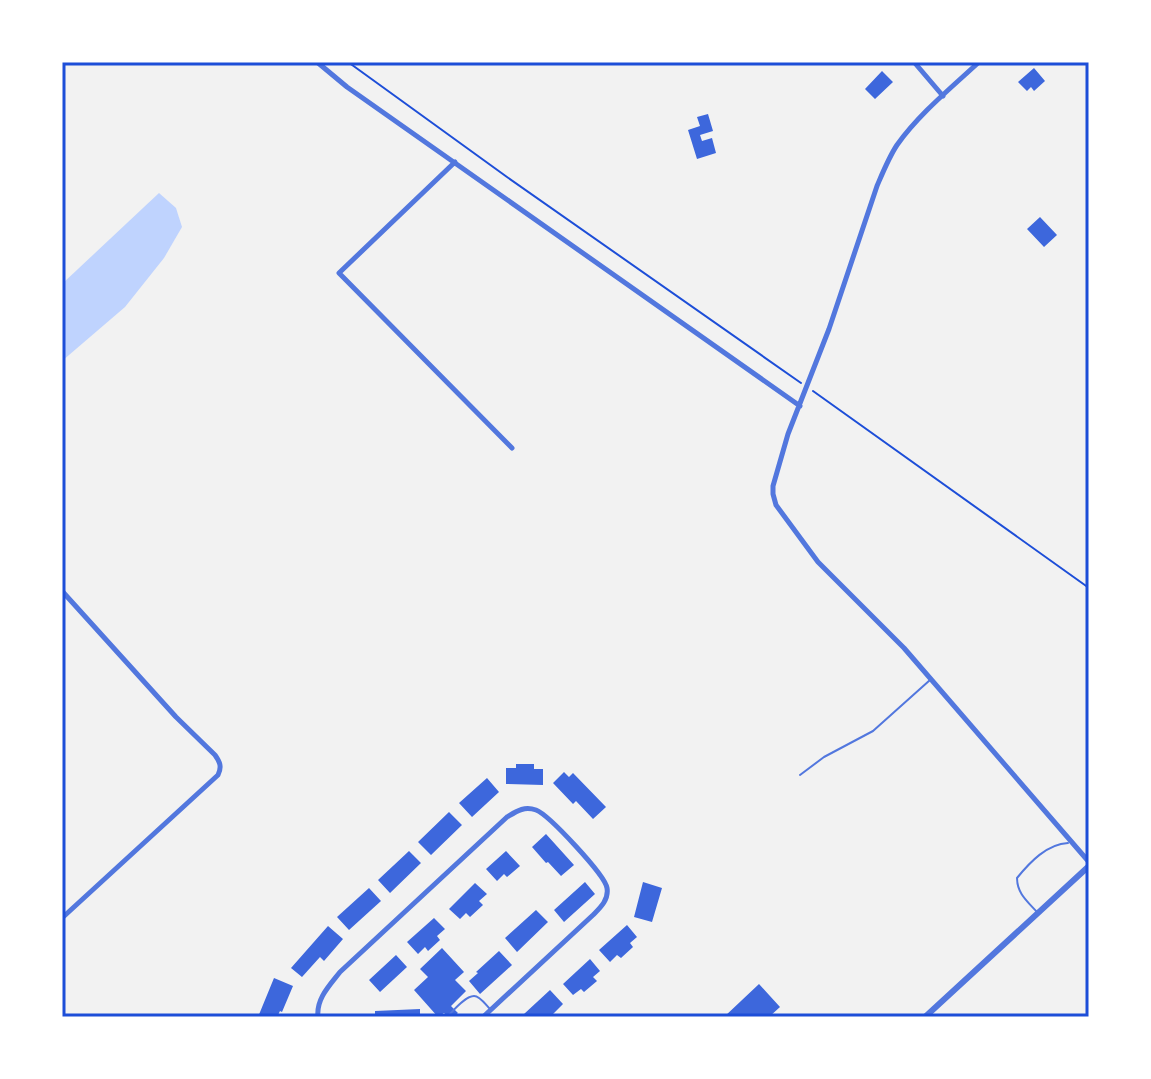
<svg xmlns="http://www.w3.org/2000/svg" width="1151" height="1079" font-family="'IBM Plex Serif',serif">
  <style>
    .water { fill: #bfd3fe }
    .building { fill: #3d67dc }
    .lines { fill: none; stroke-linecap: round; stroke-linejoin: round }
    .path { stroke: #1d4ed8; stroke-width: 2 }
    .service { stroke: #5277de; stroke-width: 2 }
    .minor { stroke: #5277de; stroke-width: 5 }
    .tertiary { stroke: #5277de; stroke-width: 6 }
    .neatline { fill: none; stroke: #1d4ed8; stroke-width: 3 }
  </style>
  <rect width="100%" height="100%" fill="#f2f2f2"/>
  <path class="water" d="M159 193 176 208 182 227 164 258 125 307 62 361V284Z"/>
  <path class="building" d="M1034 68 1045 81 1034 91 1031 87 1027 91 1018 82Z
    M882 71 893 82 875 99 865 89Z
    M708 114 713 131 700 135 702 141 712 138 716 153 697 159 688 130 700 126 697 117Z
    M1040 217 1057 235 1044 247 1027 229Z
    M516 764H534V769H543V785L506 784V768H516Z
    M564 772 569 777 573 773 606 807 593 819 576 801 573 804 553 783Z
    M487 778 499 792 472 817 459 803Z
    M449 812 462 825 431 855 418 842Z
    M546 834 574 865 561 876 548 862 546 863 532 847Z
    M409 851 421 863 390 893 378 880Z
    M506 851 520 866 507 877 504 874 497 881 486 869Z
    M585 882 595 894 564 922 554 910Z
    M643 882 662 888 652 922 634 917Z
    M475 883 487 894 479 901 483 905 470 917 466 913 460 919 449 909Z
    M369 888 381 901 349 930 337 917Z
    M536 910 548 922 517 952 505 938Z
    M434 918 445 929 437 936 440 940 428 951 425 947 418 954 407 942Z
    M627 925 637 937 630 943 633 947 621 958 617 955 610 962 599 950Z
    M328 926 343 939 324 961 320 957 302 977 291 968Z
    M442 948 464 972 455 980 466 991 451 1006 458 1013 453 1017H448L444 1013 438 1017 414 990 428 977 420 969Z
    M499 951 512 965 480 994 469 981 478 973 476 972Z
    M396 955 407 967 380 992 369 980Z
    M590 959 600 971 593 977 597 981 584 992 581 989 573 995 563 984Z
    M274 978 293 986 282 1012 280 1011 277 1017H258Z
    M759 984 780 1007 769 1017H724Z
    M550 990 563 1004 550 1017H527L524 1014Z
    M420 1009V1017H375V1011Z"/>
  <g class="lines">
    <path class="path" d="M348 62 507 177 801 383
      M813 391 1089 588"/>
    <path class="service" d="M800 775 824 757 873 731 930 680
      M1037 912C1027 901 1017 893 1017 878 1030 862 1047 844 1068 843
      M447 1017C453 1011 465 996 474 996 480 996 486 1005 490 1009"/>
    <path class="minor" d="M317 62 347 87 800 406
      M914 62 943 96
      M979 62C951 88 919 114 897 145 889 157 883 172 877 186L829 329 788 434 773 486V494L776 505 818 562 904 648 1089 862
      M455 162 339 273 512 448
      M62 591 176 717 215 755C220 762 222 767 218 775L62 918
      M318 1017C316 999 329 986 340 972L507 817C517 811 524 806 536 810 549 815 605 875 607 888 609 900 600 908 593 915L483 1017"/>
    <path class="tertiary" d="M925 1017 1089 866"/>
  </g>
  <rect width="1151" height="1079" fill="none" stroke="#ffffff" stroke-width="128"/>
  <rect x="64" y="64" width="1023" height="951" class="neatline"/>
</svg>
